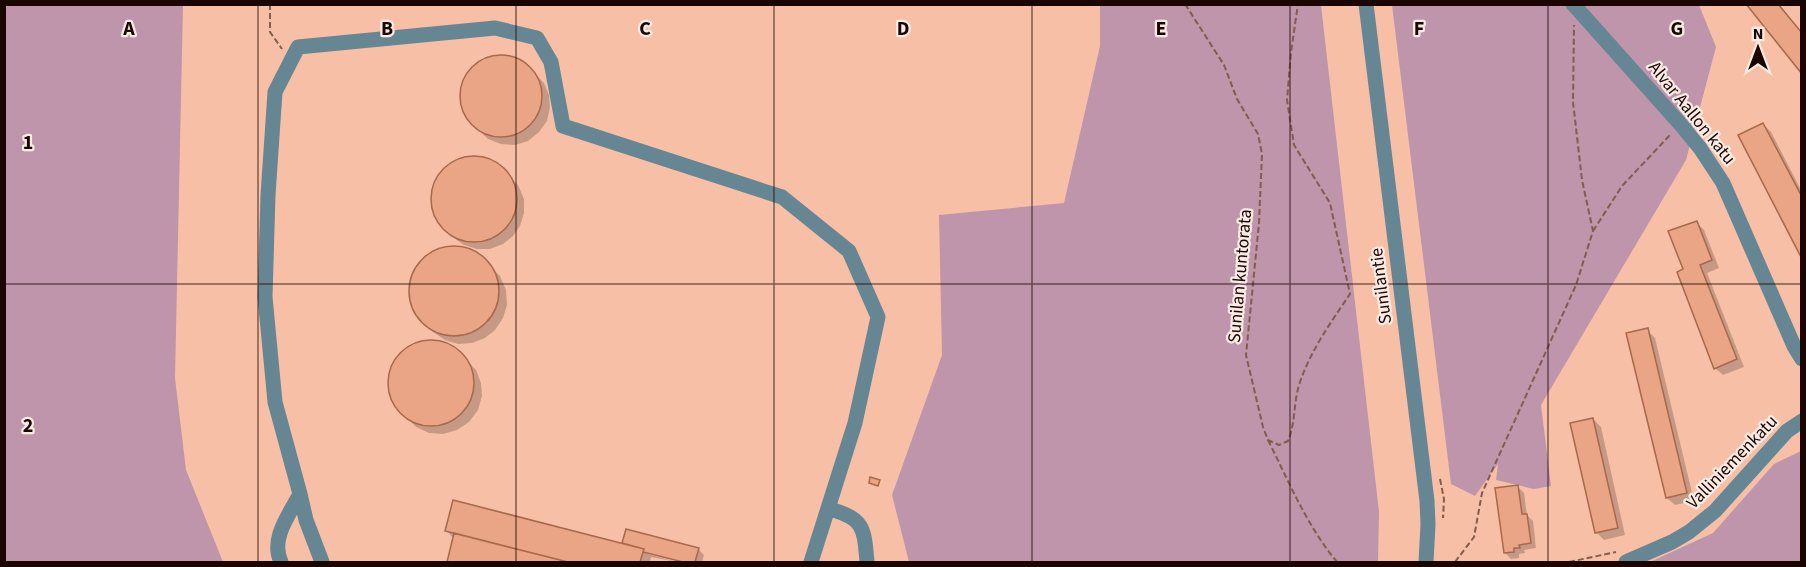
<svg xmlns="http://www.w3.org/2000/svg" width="1806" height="567" font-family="'Source Sans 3',sans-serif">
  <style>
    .green { fill: #be95ab }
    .shadow { fill: #0003 }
    .building { fill: #e9a585; stroke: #a6694b; stroke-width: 1.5 }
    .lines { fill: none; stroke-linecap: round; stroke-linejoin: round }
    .path { stroke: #825c4d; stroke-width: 2; stroke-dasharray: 6 3; stroke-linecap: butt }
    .minor { stroke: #678693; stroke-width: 15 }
    .grid { fill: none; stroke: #1b0500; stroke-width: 1.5; stroke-opacity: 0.55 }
    .labels { text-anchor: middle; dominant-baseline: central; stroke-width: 4.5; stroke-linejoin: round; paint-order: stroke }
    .street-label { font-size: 18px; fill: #1b0500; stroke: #faebe5 }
    .grid-label { font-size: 20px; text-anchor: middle; font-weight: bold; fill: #1b0500; stroke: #faebe5; stroke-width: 4.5; stroke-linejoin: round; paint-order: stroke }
  </style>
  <rect width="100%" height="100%" fill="#f7c0a6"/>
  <path class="green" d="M4 5H183L175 378 186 470 223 562H5Z
    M1100 5H1321L1379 512 1378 562H909L892 495 942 355 939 215 1064 203 1100 46Z
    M1392 5H1699L1716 47 1686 160 1541 405 1551 486 1534 489 1496 480 1498 464 1475 496 1451 484Z
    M1801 451V562H1650L1713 533 1774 464Z"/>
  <path class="shadow" d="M503 56 515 59 526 65 544 83 549 95 550 107 547 121 539 132 528 141 515 145 501 144 488 139 469 121 462 108 461 94 463 82 470 71 479 63 491 58Z
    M1763 124 1771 132 1802 192V256Z
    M472 157 487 159 500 166 518 185 524 199V213L520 226 513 236 503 244 490 249H477L464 245 454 238 437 219 432 206V193L437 179 445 168 458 160Z
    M1696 222 1704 230 1719 268 1707 273 1744 367 1723 375 1715 368 1685 270Z
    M451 247 467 249 480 256 500 276 506 290 507 305 503 318 495 330 485 338 472 343 458 344 445 340 433 332 416 313 411 300V286L415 272 424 259 437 251Z
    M1647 330 1655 338 1694 501 1675 505 1667 498Z
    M434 341 447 345 458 351 476 370 481 383 482 396 478 410 469 422 457 430 443 434 429 433 416 427 396 407 390 394 389 380 392 367 399 356 409 347 421 342Z
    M1593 419 1601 427 1625 535 1604 540 1596 532Z
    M1518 487 1524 493 1527 515 1533 521 1536 548 1524 550 1525 553 1519 554V558L1511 559 1505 553Z
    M447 531 627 546 624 543 698 549 704 555 702 562H689L643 550 647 554 677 562 651 557 650 562H448L454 539Z"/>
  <path class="building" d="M1746 4H1778L1802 33V74Z
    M460 96a41 41 0 1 1 82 0a41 41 0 1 1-82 0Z
    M1763 123 1802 197V259L1738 135Z
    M431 199a43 43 0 1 1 86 0a43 43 0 1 1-86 0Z
    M1697 221 1712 260 1700 265 1737 359 1714 369 1677 272 1683 269 1668 231Z
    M409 291a45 45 0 1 1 90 0a45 45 0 1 1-90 0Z
    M1648 328 1687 493 1666 498 1626 333Z
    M388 383a43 43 0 1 1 86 0a43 43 0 1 1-86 0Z
    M1593 418 1618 528 1595 533 1570 423Z
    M870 477 880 480 878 486 869 483Z
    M1518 485 1522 514H1527L1531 543 1519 545 1520 548H1514V552L1504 553 1495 488Z
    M453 500 644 549 640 562H568L445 531Z
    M626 529 699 548 695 562H683L643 552 644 549 622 543Z
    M454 533 568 562H447Z"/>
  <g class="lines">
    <path class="path" d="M270 4V32L282 49
      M1185 4 1224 65 1237 99 1258 134 1262 154 1259 223 1246 355 1263 427 1268 440 1279 445 1288 441C1296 422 1293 402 1300 382 1311 350 1331 322 1350 294L1330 203 1294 145 1287 100 1291 52 1298 4
      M1593 231 1622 186 1670 135
      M1268 440C1289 482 1307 526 1337 562
      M1440 479 1444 499 1443 518
      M1455 562 1474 537 1482 493 1576 285 1593 231 1582 180 1573 102 1574 25
      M1569 562 1616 552"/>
    <path class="minor" d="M1366 4 1427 501 1428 524 1426 562
      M1573 4 1682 126 1700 148 1723 183 1794 346 1802 359
      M300 494 306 520 322 562
      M829 509C865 518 864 529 867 562
      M281 562C270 539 289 515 300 494L275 402 265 297 268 195 275 92 298 47 495 28 537 38 551 62 563 126 782 197 849 251 878 317 855 423 811 562
      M1626 562 1672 542 1689 532 1715 511 1787 431 1802 421"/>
  </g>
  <path class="grid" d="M258 4V562M516 4V562M774 4V562M1032 4V562M1290 4V562M1548 4V562M4 284H1802"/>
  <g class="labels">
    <g class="street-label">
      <text transform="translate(1692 113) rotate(51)">Alvar Aallon katu</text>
      <text transform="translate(1240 276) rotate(-85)">Sunilan kuntorata</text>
      <text transform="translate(1381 286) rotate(-97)">Sunilantie</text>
      <text transform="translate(1732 462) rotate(-46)">Valliniemenkatu</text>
    </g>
  </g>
  <g class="grid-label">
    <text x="129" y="35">A</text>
    <text x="387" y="35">B</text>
    <text x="645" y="35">C</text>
    <text x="903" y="35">D</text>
    <text x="1161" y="35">E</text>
    <text x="1419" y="35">F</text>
    <text x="1677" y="35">G</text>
    <text x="28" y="149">1</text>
    <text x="28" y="432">2</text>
  </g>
  <rect width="1806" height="567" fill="none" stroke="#1b0500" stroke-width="12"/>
  <g transform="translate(1758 48)" stroke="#faebe5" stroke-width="4.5" paint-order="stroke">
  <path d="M0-4.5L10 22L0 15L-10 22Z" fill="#1b0500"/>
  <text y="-9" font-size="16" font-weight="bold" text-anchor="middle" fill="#1b0500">N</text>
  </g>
</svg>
